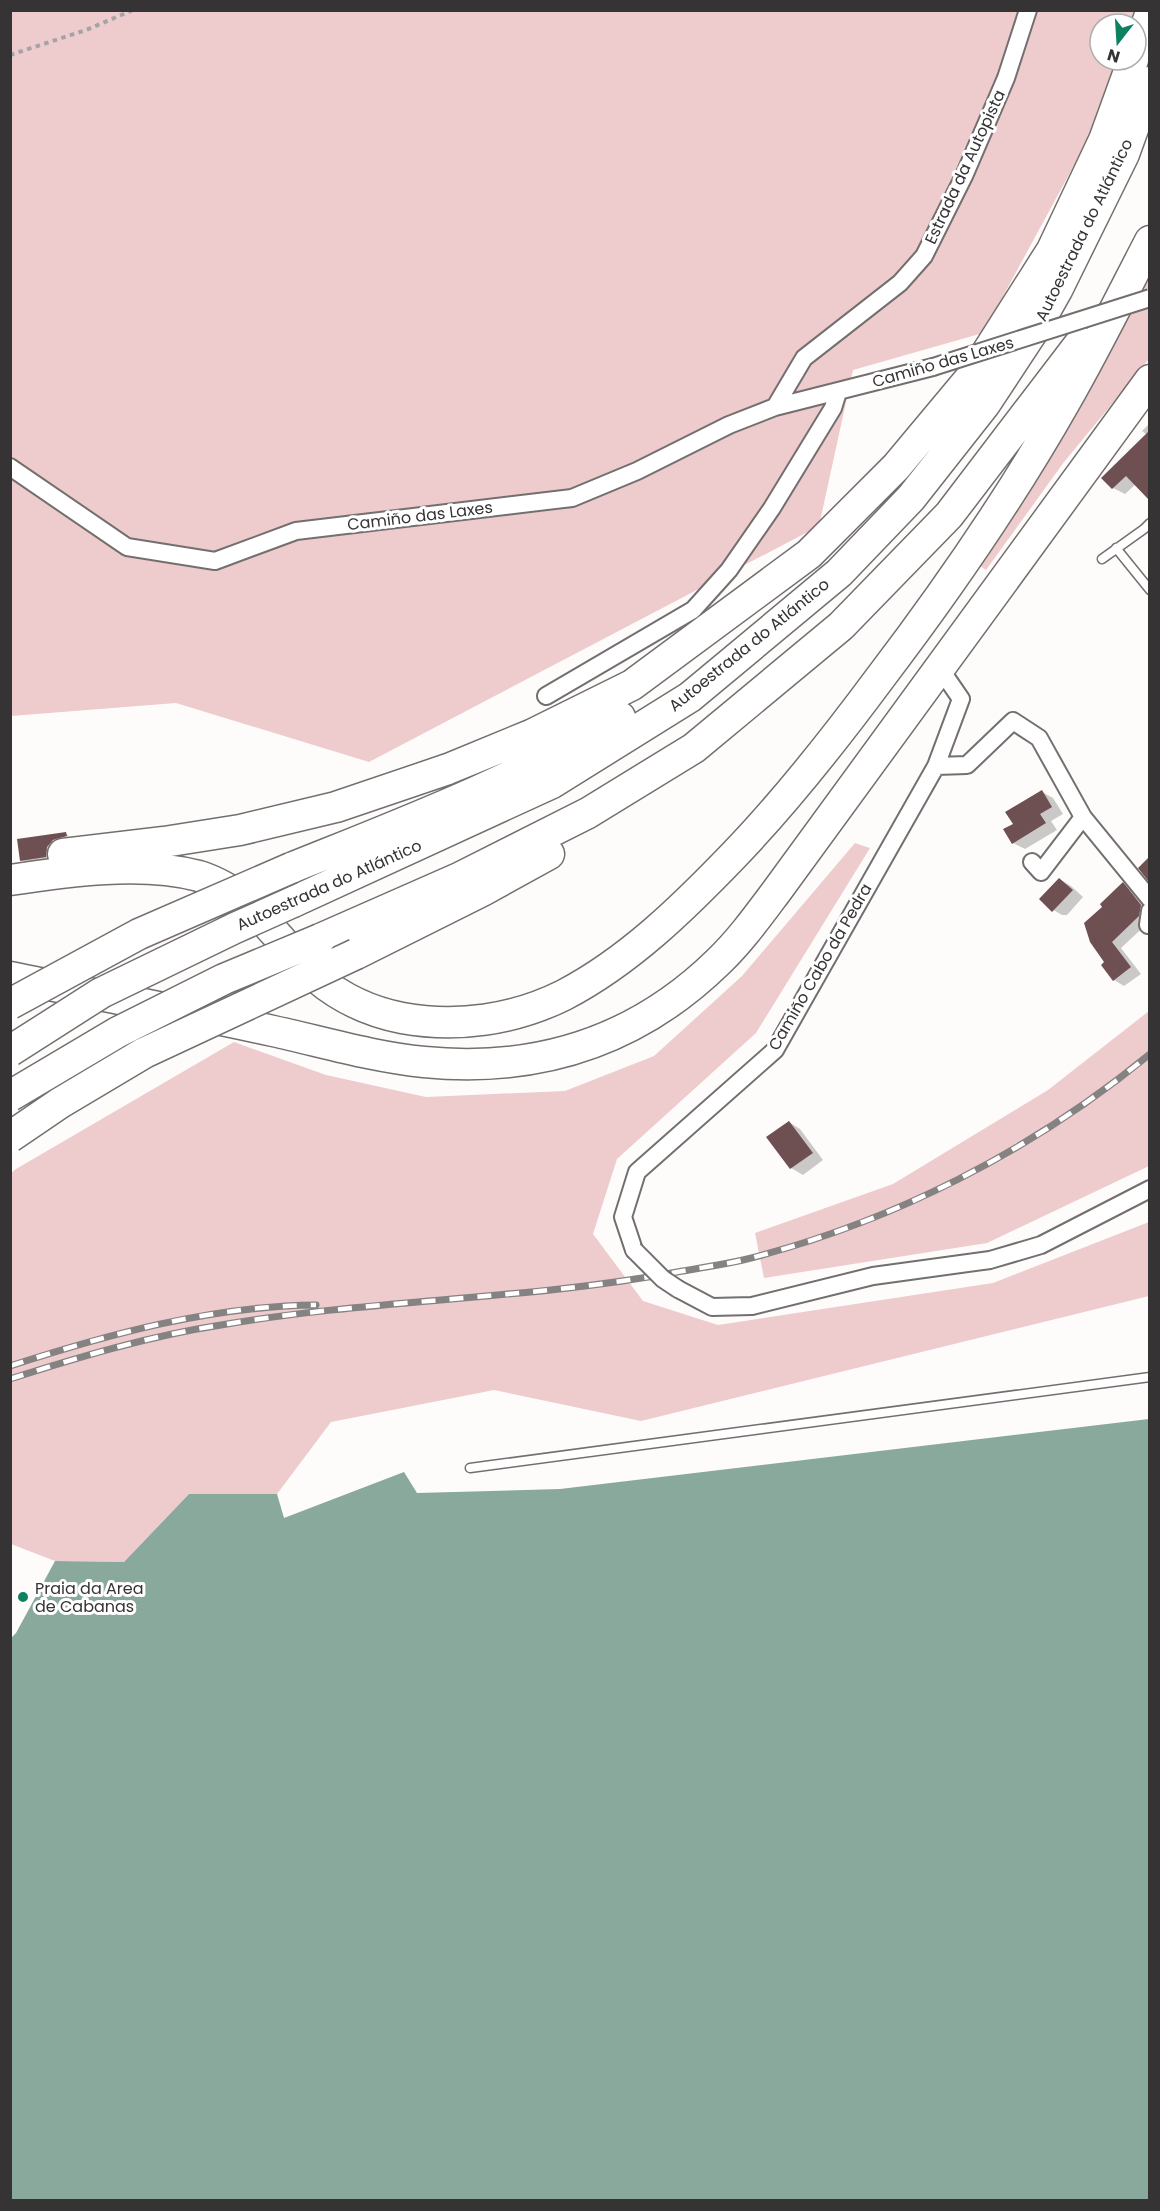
<svg xmlns="http://www.w3.org/2000/svg" width="1160" height="2211" font-family="Poppins,sans-serif">
  <style>
    .green { fill: #eecbcd }
    .water { fill: #88a99b }
    .shadow { fill: #0003 }
    .building { fill: #6f5052 }
    .lines { fill: none; stroke-linecap: round; stroke-linejoin: round }
    .lane-casing { stroke: #746f6f; stroke-width: 11 }
    .street-casing { stroke: #746f6f; stroke-width: 20 }
    .highway-casing { stroke: #746f6f; stroke-width: 33 }
    .path { stroke: #a5a3a3; stroke-width: 4; stroke-dasharray: 4.5 4.5; stroke-linecap: butt }
    .lane { stroke: #fff; stroke-width: 8 }
    .street { stroke: #fff; stroke-width: 16 }
    .highway { stroke: #fff; stroke-width: 30 }
    .rail-casing { stroke: #858282; stroke-width: 7 }
    .rail { stroke: #fff; stroke-width: 4.5; stroke-dasharray: 14; stroke-linecap: butt }
    .street-bridge-casing { stroke: #746f6f; stroke-width: 20; stroke-linecap: butt }
    .highway-bridge-casing { stroke: #746f6f; stroke-width: 33; stroke-linecap: butt }
    .street-bridge { stroke: #fff; stroke-width: 16 }
    .highway-bridge { stroke: #fff; stroke-width: 30 }
    .poi-dot { fill: #0c8261; stroke: #fff; stroke-width: 2 }
    .labels { text-anchor: middle; dominant-baseline: central; stroke-width: 6; stroke-linejoin: round; paint-order: stroke }
    .street-label { font-size: 16px; fill: #353333; stroke: #fff }
    .poi-label { font-size: 16px; fill: #353333; stroke: #fff; text-anchor: start }
  </style>
  <rect width="100%" height="100%" fill="#fefbfb"/>
  <path class="green" d="M11 11H1134L1129 24H1100V60H1116L1085 145 983 333 853 370 819 526 369 762 176 703 11 716Z
    M1149 278V359L1064 462 986 570 980 566 1057 446 1097 378Z
    M855 843 870 848 756 1033 617 1159 593 1234 643 1301 718 1325 993 1283 1149 1222V1296L641 1421 494 1390 331 1422 277 1494H189L124 1562 55 1561 11 1544 10 1174 16 1169 234 1042 326 1075 426 1097 565 1091 654 1056 742 976Z
    M1149 1011V1166L987 1243 764 1278 755 1233 893 1184 1048 1090Z"/>
  <path class="water" d="M1149 1419V2200H11V1638L16 1633 55 1561 124 1562 189 1494H277L284 1518 404 1472 417 1493 560 1489Z"/>
  <path class="shadow" d="M1150 423V497L1136 484 1125 494 1113 488 1104 478 1147 435 1142 431Z
    M1042 792 1053 798 1063 814 1051 821 1057 830 1025 849 1013 843 1015 824Z
    M66 834 69 836 46 840V843L71 837V839L51 860 27 863 21 860 18 840Z
    M1059 879 1071 886 1083 897 1067 915H1062L1050 908Z
    M1123 884 1133 890 1150 910 1149 922 1121 948 1141 974 1124 986 1114 980 1106 963 1105 907Z
    M789 1122 800 1129 823 1160 803 1175 791 1168Z"/>
  <path class="building" d="M1149 431V500L1126 476 1112 489 1101 478Z
    M1042 790 1052 807 1040 814 1046 823 1012 844 1003 829 1013 824 1005 812Z
    M66 832 67 836 53 840 47 847 46 857 20 861 17 839Z
    M1149 857V882L1138 868Z
    M1059 878 1073 890 1052 912 1039 899Z
    M1123 882 1141 905 1139 916 1112 942 1131 967 1113 981 1101 965 1104 962 1090 942 1084 923 1102 907 1100 904Z
    M789 1121 813 1153 790 1169 766 1137Z"/>
  <g class="lines">
    <g class="lane-casing">
      <path id="lane" d="M1116 548 1150 590
        M1102 559 1144 529 1150 523
        M470 1468 1150 1377"/>
    </g>
    <g class="street-casing">
      <path id="street" d="M775 407 804 358 900 283 924 256 964 176 1006 78 1028 10
        M10 467 127 547 215 561 296 531 572 498 637 471 729 425 775 407 933 367
        M546 696 693 610 729 570 772 508 833 408 838 392
        M936 766 967 765 1013 721 1039 738 1083 817 1150 899
        M1032 862 1041 872 1083 817
        M1148 925 1150 911
        M634 1250 623 1217 637 1172 775 1050 936 766 961 699 939 667
        M678 1289 712 1307 752 1306 873 1276 990 1260 1041 1245 1150 1189"/>
    </g>
    <g class="highway-casing">
      <path id="highway" d="M1136 52 1150 15
        M63 854 164 842 240 830 336 807 448 769 533 734 632 685 809 554 896 467 972 376 1052 250 1104 140 1133 60
        M291 868C403 823 517 780 620 717
        M10 880C70 871 141 861 199 876 213 880 230 890 241 897 254 906 264 921 274 932 288 947 301 965 317 978 341 998 371 1012 402 1018 457 1028 514 1020 564 995 629 961 683 908 734 855 787 800 834 740 880 678 947 590 1010 499 1065 402 1095 350 1122 295 1150 241
        M293 902 552 783 690 697 839 573 911 498 985 404 1039 322 1057 290 1124 154 1150 82
        M320 939 461 877 588 813 694 748 841 626 949 515 1081 342
        M356 954 482 891 549 854
        M10 977C98 995 186 1012 273 1031 323 1042 373 1057 424 1062 537 1073 636 1042 718 962 740 941 758 916 776 892L1150 380"/>
    </g>
    <path class="path" d="M10 55 86 30 133 10"/>
    <use href="#lane" class="lane"/>
    <use href="#street" class="street"/>
    <use href="#highway" class="highway"/>
    <g class="rail-casing">
      <path id="rail" d="M10 1366C109 1334 211 1306 316 1305
        M10 1379C79 1357 149 1336 221 1325 372 1299 527 1300 677 1272 699 1268 721 1265 743 1260 891 1223 1032 1151 1150 1054"/>
    </g>
    <use href="#rail" class="rail"/>
    <g class="street-bridge-casing">
      <path id="street-bridge" d="M933 367 1150 298
        M634 1250 663 1279 678 1289"/>
    </g>
    <g class="highway-bridge-casing">
      <path id="highway-bridge" d="M10 1004 139 934 291 868
        M10 1051 101 993 235 928 293 902
        M10 1096 118 1032 224 979 320 939
        M10 1137 60 1103 144 1053 356 954"/>
    </g>
    <use href="#street-bridge" class="street-bridge"/>
    <use href="#highway-bridge" class="highway-bridge"/>
  </g>
  <circle class="poi-dot" cx="23" cy="1597" r="6"/>
  <g class="labels">
    <g class="street-label">
      <text transform="translate(965 167) rotate(-65)">Estrada da Autopista</text>
      <text transform="translate(1084 230) rotate(-64)">Autoestrada do Atlántico</text>
      <text transform="translate(943 362) rotate(-16)">Camiño das Laxes</text>
      <text transform="translate(420 516) rotate(-7)">Camiño das Laxes</text>
      <text transform="translate(749 645) rotate(-39)">Autoestrada do Atlántico</text>
      <text transform="translate(329 885) rotate(-24)">Autoestrada do Atlántico</text>
      <text transform="translate(820 967) rotate(-60)">Camiño Cabo da Pedra</text>
    </g>
    <g class="poi-label">
      <text x="35" y="1588">Praia da Area<tspan x="35" dy="18">de Cabanas</tspan></text>
    </g>
  </g>
  <rect width="1160" height="2211" fill="none" stroke="#353333" stroke-width="24"/>
  <g transform="translate(1118 42) rotate(197)"><circle r="28" fill="#ffffff" stroke="#aeadad" stroke-width="1.5"/>
  <path d="M0-4.5L10 22L0 15L-10 22Z" fill="#0c8261"/>
  <text y="-9" font-size="16" font-weight="bold" text-anchor="middle" fill="#353333">N</text>
  </g>
</svg>
